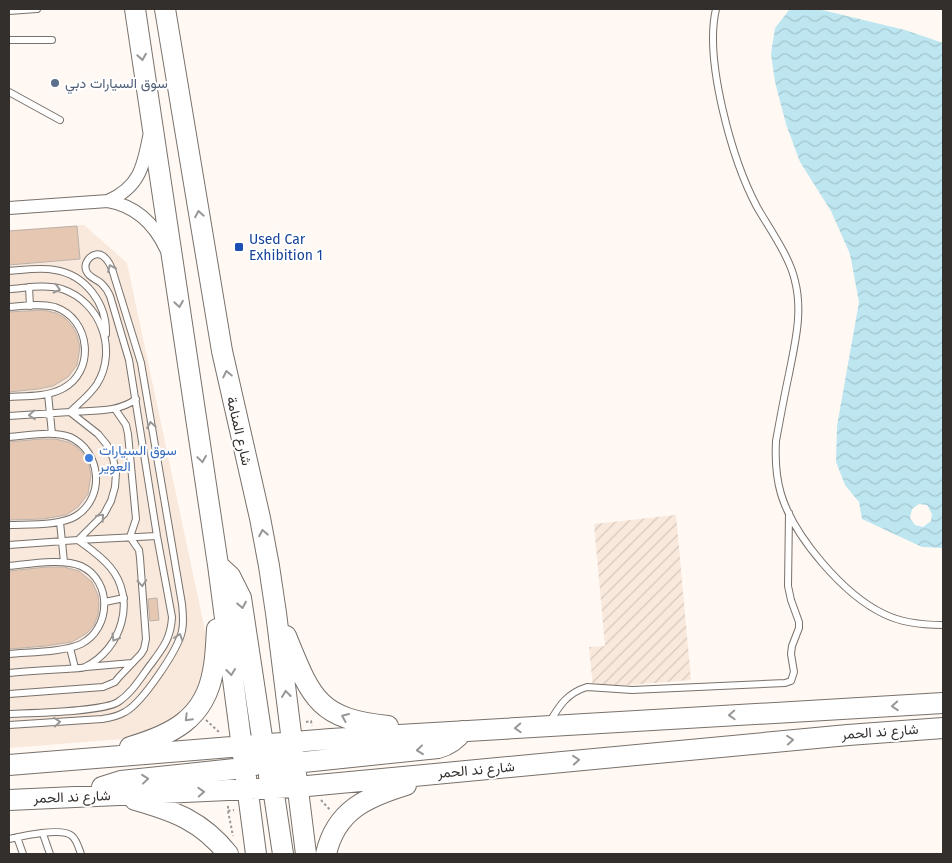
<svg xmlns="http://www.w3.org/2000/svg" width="952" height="863" font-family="'Fira Sans',Vazirmatn,sans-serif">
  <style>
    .built { fill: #f9e9dd }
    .industrial { fill: url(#industrial-furrows) }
    .water { fill: url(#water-waves); fill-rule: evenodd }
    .building { fill: #e6c7b1; stroke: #bbb2ac }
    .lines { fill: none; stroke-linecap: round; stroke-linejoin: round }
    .service-casing { stroke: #78716b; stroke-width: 8 }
    .minor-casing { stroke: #78716b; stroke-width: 14 }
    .primary-casing { stroke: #78716b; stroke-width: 22 }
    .path { stroke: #9b9692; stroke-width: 2; stroke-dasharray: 2.5 2.5; stroke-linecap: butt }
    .service { stroke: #fff; stroke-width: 6 }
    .minor { stroke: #fff; stroke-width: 12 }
    .primary { stroke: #fff; stroke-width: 20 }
    .oneway { stroke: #999796 }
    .service-dot { fill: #5c6f8a; stroke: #fff; stroke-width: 2 }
    .transit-dot { fill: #1a4fb4; stroke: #fff; stroke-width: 2 }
    .shop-dot { fill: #3f7fe0; stroke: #fff; stroke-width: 2 }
    .labels { text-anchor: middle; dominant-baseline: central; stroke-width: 4; stroke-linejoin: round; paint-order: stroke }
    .service-label { font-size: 14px; fill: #4e5e75; stroke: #fff; text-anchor: start }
    .transit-label { font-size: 14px; fill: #164399; stroke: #fff; text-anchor: start }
    .street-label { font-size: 14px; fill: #332f2d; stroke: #fff }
    .shop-label { font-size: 14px; fill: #366cbe; stroke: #fff; text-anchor: start }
  </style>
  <defs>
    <pattern id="industrial-furrows" width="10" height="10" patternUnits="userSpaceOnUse" patternTransform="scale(1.25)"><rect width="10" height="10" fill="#f9e9dd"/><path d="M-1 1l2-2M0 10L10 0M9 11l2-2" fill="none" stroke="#d6c8be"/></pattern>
    <pattern id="water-waves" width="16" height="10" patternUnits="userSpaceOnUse" patternTransform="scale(1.25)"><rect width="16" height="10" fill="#bde6f1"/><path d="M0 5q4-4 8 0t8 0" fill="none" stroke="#a3c6cf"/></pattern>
  </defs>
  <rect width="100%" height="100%" fill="#fff8f3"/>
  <path class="built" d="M84 225 127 263 210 654 208 677 187 715 135 738 9 748V230Z"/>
  <path class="industrial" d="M676 515 691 680 593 688 589 647 605 646 594 524Z"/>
  <path class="water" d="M818 9 905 30 943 43V548L922 547 862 519 859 502 845 485 836 462 837 426 859 302 850 254 831 211 800 162 786 124 775 82 771 54 775 28 789 10ZM919 504 927 505 932 514 931 521 923 527 915 525 910 518 912 509Z"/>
  <path class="building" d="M77 226 80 259 9 265V231Z
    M43 310 56 313 65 318 73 327 77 335 80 347 77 365 68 377 53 386 38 389 9 392V312Z
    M40 439H55L68 442 77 447 84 455 89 465 91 475 88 494 78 507 66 515 43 519 9 520V442Z
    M46 567H64L79 571 92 582 98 595 99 605 98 615 94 625 87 633 72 642 46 646 9 649V571Z
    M157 598 159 620 150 621 148 599Z"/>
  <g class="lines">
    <g class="service-casing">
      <path id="service" d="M716 9C704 60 732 160 757 207 769 228 790 257 795 281 803 312 795 343 789 374 784 397 780 419 776 441 775 460 776 477 781 494 794 537 844 595 884 614 902 623 923 625 943 625
        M9 11 37 9
        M9 40H52
        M9 92 60 120
        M9 271C24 270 40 267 55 270 86 275 107 304 106 334
        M29 287 30 306
        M9 289C26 288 45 284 62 289 101 302 118 350 97 384 90 395 79 403 70 412L9 416
        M9 307C23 306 40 303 55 307 91 319 96 372 62 389 46 397 26 396 9 397
        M48 394 52 434
        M70 412C92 410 118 413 136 399
        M9 437C27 436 52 430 70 437 101 451 106 497 76 516 60 526 28 524 9 525
        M60 522 64 562
        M78 540 157 536
        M9 545 78 540 104 514 111 501 115 487 116 473 113 458 107 445 98 434 70 412
        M9 566C29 564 63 558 81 566 113 581 111 629 81 644 64 652 29 652 9 654
        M105 602 124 598
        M70 648 75 668
        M86 667 132 663
        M9 673C28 671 47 670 66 669 72 668 80 669 85 667 122 649 137 599 110 567 101 556 89 548 78 540
        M9 694 103 687 115 682 119 677 141 654 144 649 146 639 140 558 139 550 130 537 136 519 128 434 126 425 115 409
        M9 714C31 713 102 712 118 702 132 693 141 677 151 664 163 648 171 638 172 617L157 536 129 360 110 296C108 291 105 287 101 283 96 279 88 277 86 270 83 261 94 250 103 256 107 259 110 264 112 269L141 363 182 604C183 613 184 622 182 631 178 650 142 703 125 712 118 716 110 718 102 719L9 725
        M549 723C559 706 567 693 587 687L632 690 785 683 791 681 794 672 791 654 792 646 799 628V622L791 600 788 586 789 513
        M43 834 50 854
        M17 837 23 854
        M9 839C21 836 63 827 72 836 77 840 79 849 81 854"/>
    </g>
    <g class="minor-casing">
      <path id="minor" d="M108 201C139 187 143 168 149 137
        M9 208 108 201C136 206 154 223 166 249"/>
    </g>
    <g class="primary-casing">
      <path id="primary" d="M135 9 218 565 256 854
        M165 9 222 351 260 518 269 566 276 613 306 854
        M218 565 230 576 241 598 263 744 279 768 297 787
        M286 636C311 697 317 719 388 726
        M130 747C171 735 205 719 213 671 216 657 216 643 217 629
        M9 765 331 739 943 703
        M282 767 294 763 438 748C449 745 456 740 463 731
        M269 776 273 788 283 854
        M102 787 121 781 244 768 262 763 282 751
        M9 800 297 787 848 735 943 728
        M135 800C174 811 202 821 228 854
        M326 854C336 810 367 797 406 785"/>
    </g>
    <path class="path" d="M206 720 219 732
      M306 722 311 721 312 726
      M321 800 331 811
      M228 806V811L234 810
      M228 811 233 836"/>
    <use href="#service" class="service"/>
    <use href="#minor" class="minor"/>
    <use href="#primary" class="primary"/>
  </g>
  <defs><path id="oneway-chevron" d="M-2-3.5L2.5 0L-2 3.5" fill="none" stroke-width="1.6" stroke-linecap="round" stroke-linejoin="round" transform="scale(1.25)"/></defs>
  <g class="oneway">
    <use href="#oneway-chevron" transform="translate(142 57) rotate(81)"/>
    <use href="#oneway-chevron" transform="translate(199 214) rotate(-100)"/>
    <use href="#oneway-chevron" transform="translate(111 268) rotate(-114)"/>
    <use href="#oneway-chevron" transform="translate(57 289) rotate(14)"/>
    <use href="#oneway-chevron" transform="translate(179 304) rotate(81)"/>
    <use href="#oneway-chevron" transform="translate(227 374) rotate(-102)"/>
    <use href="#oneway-chevron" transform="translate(32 415) rotate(176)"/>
    <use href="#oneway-chevron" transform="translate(151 425) rotate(-100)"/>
    <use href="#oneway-chevron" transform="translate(202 459) rotate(82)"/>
    <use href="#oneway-chevron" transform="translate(101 517) rotate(-49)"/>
    <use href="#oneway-chevron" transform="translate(263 533) rotate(-101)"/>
    <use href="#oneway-chevron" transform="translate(142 583) rotate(86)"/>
    <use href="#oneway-chevron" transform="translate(242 605) rotate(79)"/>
    <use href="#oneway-chevron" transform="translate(179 637) rotate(-72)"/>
    <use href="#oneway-chevron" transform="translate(115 638) rotate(121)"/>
    <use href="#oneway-chevron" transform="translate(231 672) rotate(83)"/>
    <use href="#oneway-chevron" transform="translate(286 694) rotate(-97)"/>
    <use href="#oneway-chevron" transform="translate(895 706) rotate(176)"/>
    <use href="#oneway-chevron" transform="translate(732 715) rotate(177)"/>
    <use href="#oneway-chevron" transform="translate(345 717) rotate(-157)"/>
    <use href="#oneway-chevron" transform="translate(188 718) rotate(135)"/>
    <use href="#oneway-chevron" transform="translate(57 722) rotate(-4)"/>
    <use href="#oneway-chevron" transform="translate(518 728) rotate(177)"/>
    <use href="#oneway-chevron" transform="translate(790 740) rotate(-5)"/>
    <use href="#oneway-chevron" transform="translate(420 750) rotate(174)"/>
    <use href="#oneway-chevron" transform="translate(576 760) rotate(-5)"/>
    <use href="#oneway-chevron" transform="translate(145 779) rotate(-6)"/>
    <use href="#oneway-chevron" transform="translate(201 792) rotate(-3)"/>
  </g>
  <circle class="service-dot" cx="55" cy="83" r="5"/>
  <rect class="transit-dot" x="234" y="242" width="10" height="10" rx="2.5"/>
  <circle class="shop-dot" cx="89" cy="458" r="5"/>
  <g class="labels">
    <g class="service-label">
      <text x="65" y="83">سوق السيارات دبي</text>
    </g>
    <g class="transit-label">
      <text x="249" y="239">Used Car<tspan x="249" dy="16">Exhibition 1</tspan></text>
    </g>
    <g class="street-label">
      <text transform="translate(239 431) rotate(77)">شارع المنامة</text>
      <text transform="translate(880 732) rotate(-4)">شارع ند الحمر</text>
      <text transform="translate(476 770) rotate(-5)">شارع ند الحمر</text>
      <text transform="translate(72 797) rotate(-2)">شارع ند الحمر</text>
    </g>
    <g class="shop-label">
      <text x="99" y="450">سوق السيارات<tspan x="99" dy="16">العوير</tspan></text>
    </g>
  </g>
  <rect width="952" height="863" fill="none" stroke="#332f2d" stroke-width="20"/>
</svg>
